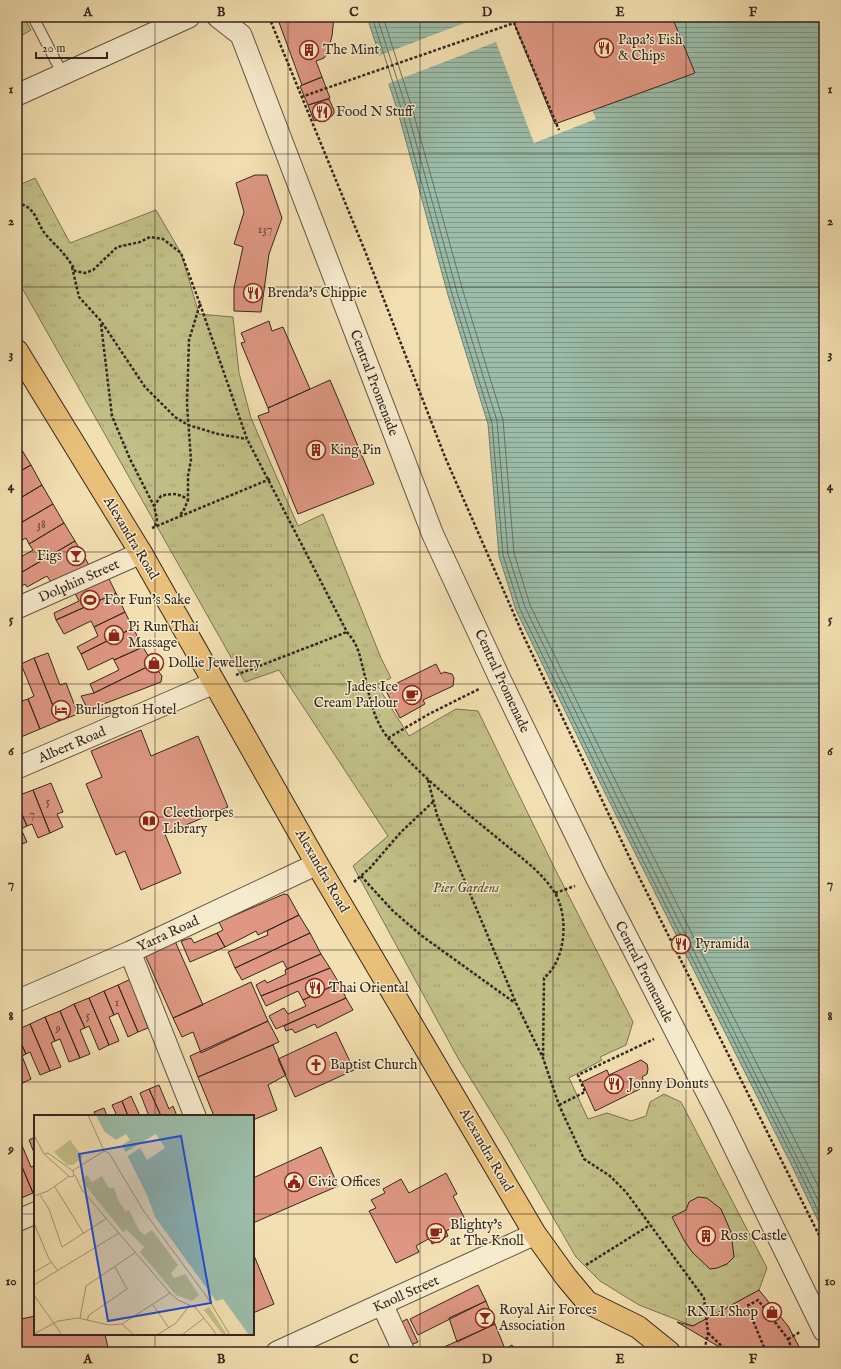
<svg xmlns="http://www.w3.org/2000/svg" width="841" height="1369" font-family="'IM FELL English',serif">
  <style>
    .grass { fill: url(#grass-tufts); stroke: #7a7454 }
    .garden { fill: #c2c088; stroke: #7a7454 }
    .water { fill: url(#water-rules); stroke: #718172 }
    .pier { fill: #f3e0b2 }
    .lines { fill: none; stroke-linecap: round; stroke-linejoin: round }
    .shore { stroke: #677264; stroke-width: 1 }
    .building { fill: #df9783; stroke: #33271f }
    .service-casing { stroke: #635544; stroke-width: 12 }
    .minor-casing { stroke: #635544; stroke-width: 23 }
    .primary-casing { stroke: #33271f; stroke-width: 24 }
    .path { stroke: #33271f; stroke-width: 2.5; stroke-dasharray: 3 2; stroke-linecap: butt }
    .service { stroke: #f7ebcd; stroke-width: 10 }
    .minor { stroke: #f7ebcd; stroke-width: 21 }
    .primary { stroke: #eac079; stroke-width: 22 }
    .grid { fill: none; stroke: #33271f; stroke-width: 1; stroke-opacity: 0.55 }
    .labels { text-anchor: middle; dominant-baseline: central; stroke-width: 3; stroke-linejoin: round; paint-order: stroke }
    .number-label { font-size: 12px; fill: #5e4338 }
    .poi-label { font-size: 14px; fill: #33271f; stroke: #f7ebcd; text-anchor: start }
    .street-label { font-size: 14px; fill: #33271f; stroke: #f7ebcd }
    .park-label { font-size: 14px; font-style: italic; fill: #574d39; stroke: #f7ebcd }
    .inset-road { fill: none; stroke: #a69677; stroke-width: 1 }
    .view { fill: #1d4ed8; fill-opacity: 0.15; stroke: #1d4ed8; stroke-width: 2 }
    .inset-edge { fill: none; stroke: #33271f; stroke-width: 2 }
    .neatline { fill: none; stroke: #33271f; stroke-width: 1.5 }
    .grid-label { font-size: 13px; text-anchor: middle; font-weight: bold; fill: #33271f }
  </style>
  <defs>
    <pattern id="grass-tufts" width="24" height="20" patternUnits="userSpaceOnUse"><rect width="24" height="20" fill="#c2c088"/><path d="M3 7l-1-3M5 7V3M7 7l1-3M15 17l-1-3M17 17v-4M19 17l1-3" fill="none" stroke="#a7a575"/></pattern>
    <pattern id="water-rules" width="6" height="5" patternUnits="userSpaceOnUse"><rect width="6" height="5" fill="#9bbdaa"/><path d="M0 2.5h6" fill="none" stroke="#7f9a8a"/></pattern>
  </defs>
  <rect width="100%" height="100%" fill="#f3e0b2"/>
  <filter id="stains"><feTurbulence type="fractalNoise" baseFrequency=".005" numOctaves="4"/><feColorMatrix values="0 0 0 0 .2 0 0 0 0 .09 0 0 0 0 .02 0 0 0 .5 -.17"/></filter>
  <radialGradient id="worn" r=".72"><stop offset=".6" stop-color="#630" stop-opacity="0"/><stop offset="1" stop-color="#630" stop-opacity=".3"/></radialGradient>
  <path class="grass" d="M35 178 70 243 156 210 181 253 199 314 233 317 239 373 251 418 298 526 323 514 381 658 391 678 377 685 409 736 456 709 478 711 554 867 633 1022 626 1045 600 1057 602 1060 569 1078 588 1119 607 1113 631 1121 646 1116 650 1102 664 1094 681 1102 767 1268 759 1290 693 1326 639 1305 600 1281 576 1257 506 1136 459 1060 353 866 388 836 279 670 245 682 17 279V186Z"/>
  <path class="garden" d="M17 17H24L31 30 17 38Z"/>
  <path class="water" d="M367 17H824V1233L792 1166 607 797 516 610 499 556 488 424 448 295 398 112Z"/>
  <path class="pier" d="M480 17H672L695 73 592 110 596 119 534 143 496 42 387 84 378 56Z"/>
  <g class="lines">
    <path class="shore" d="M372 17 402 111 452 294 492 423 503 555 520 609 610 795 796 1164 824 1224
      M377 17 407 110 457 292 497 421 508 554 525 607 615 793 824 1212
      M383 17 412 108 463 291 503 420 514 553 530 605 620 790 824 1198"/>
  </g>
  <path class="building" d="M277 17H334L332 36 327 54 324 58 316 61 322 77 302 85Z
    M530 17H672L695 73 555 124 514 23Z
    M322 77 330 98 308 105 300 86Z
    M329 99 334 110V113L332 116 314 121 308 105Z
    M255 175H267L282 218 269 254 261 312 234 311V288L243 247 234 244 244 212 236 183Z
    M269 321 272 331 283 327 310 389 268 408 241 343 245 342 241 333Z
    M330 380 374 484 298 514 258 416 269 412 268 408Z
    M20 447 31 465 17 473V449Z
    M31 465 42 485 17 500V473Z
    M42 485 53 504 17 525V500Z
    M53 504 64 523 29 544 26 538 17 543V525Z
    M64 523 75 541 17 575V559L33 550 29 544Z
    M75 541 89 565 51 582 47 576 27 587 25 584 17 589V575Z
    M108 577 116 593 56 620 54 613 79 601 75 593Z
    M116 593 125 612 94 627 91 621 64 634 56 620Z
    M125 612 133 628 81 654 77 647 98 636 94 627Z
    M133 628 143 647 114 660 113 658 88 670 81 654Z
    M143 647 153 664 94 693 90 684 119 670 114 660Z
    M48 653 60 685 66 683 78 714 59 721 34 658Z
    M34 658 59 721 40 729 28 699 34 696 21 664Z
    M153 664 162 676 161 682 88 710 81 696 94 693Z
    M436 664 441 674 444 672 452 674 454 678 453 686 423 700 425 704 400 718 385 689Z
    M17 689 22 701 28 699 40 729 21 737 17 727Z
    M141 730 151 756 198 736 228 807 165 834 181 873 141 890 125 851 116 855 86 784 102 777 91 751Z
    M51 783 63 812 57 814 63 827 50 833 33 790Z
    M33 790 50 833 38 838 32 824 27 826 17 803V796Z
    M17 803 27 826 21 829 27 842 17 846Z
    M284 894 288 895 299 915 258 935 256 931 225 947 217 933 223 930 219 922Z
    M299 915 310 933 235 968 228 952 268 935 267 931Z
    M217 933 225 947 190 962 181 941 191 938 194 943Z
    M310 933 321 954 287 969 283 961 242 980 235 968Z
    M175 941 203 1005 173 1018 145 955Z
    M321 954 330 968 261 996 256 985 265 980 267 983 286 974 285 970Z
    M330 968 339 983 303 1000 298 991 266 1006 261 996Z
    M133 978 143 1002 139 1004 148 1028 138 1032 118 985Z
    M251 982 268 1021 201 1053 193 1032 182 1037 173 1018Z
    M339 983 346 998 276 1029 269 1016 284 1008 288 1014 306 1006 303 1000Z
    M118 985 138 1032 128 1037 118 1013 114 1015 104 991Z
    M104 991 114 1015 109 1017 119 1041 109 1045 89 998Z
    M89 998 109 1045 99 1050 89 1026 85 1028 74 1004Z
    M346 998 353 1010 317 1028 315 1024 295 1033 292 1029 286 1031 284 1026Z
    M74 1004 85 1028 80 1030 90 1054 80 1058 60 1011Z
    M60 1011 80 1058 69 1062 60 1039 55 1041 45 1017Z
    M45 1017 55 1041 51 1043 61 1067 50 1071 30 1024Z
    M268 1021 279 1042 198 1077 190 1056Z
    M30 1024 50 1071 40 1075 30 1052 26 1054 17 1034V1030Z
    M336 1032 354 1070 295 1097 278 1059Z
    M17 1034 26 1054 22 1056 31 1079 21 1084 17 1075Z
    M273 1045 286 1075 268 1085 277 1110 253 1120V1116H214L198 1077Z
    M641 1060 647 1064 648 1069 647 1074 642 1077 646 1086 595 1111 582 1082 607 1070 609 1075Z
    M159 1085 169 1109 173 1106 177 1116H161L149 1089Z
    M149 1089 161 1116H149L140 1093Z
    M131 1096 140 1116H128L122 1101Z
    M122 1101 128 1116H117L112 1105Z
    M104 1108 107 1116H96L94 1112Z
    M35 1137V1155L29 1140Z
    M21 1143 31 1167 35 1166V1192L33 1193 17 1155V1145Z
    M321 1147 338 1186 253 1223V1178Z
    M17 1155 33 1193 19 1199 17 1193Z
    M446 1173 457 1194 453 1196 466 1221 446 1231 448 1236 432 1244 430 1238 416 1246 419 1252 396 1263 369 1211 376 1208 371 1200 385 1193 383 1189 401 1179 409 1193Z
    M698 1197 707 1198 721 1209 731 1232 734 1257 727 1264 717 1268 710 1269 692 1252 684 1240 672 1217 686 1210 689 1202Z
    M253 1253 274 1304 253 1313Z
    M478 1285 486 1301 418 1335 410 1319Z
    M759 1290 788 1326 802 1352H723L721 1348 677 1322 693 1326Z
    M486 1301 495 1324 457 1342 449 1318Z
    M35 1316V1334H105L108 1348 92 1352H21L19 1344 17 1345V1320Z
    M407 1319 418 1342 408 1346 398 1324Z
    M495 1324 505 1349 498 1352H433Z
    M512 1345 516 1352H498L505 1349Z"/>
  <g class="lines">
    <g class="service-casing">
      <path id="service" d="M33 17 62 73"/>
    </g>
    <g class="minor-casing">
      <path id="minor" d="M218 17 241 35 433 535 500 679 596 877 718 1114 824 1331
        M17 95 189 17
        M17 608 141 553
        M17 768 214 683
        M130 952 195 1116
        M17 1001 130 952 317 864
        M17 1221 35 1213
        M382 1304 404 1352
        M277 1352 535 1234"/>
    </g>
    <g class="primary-casing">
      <path id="primary" d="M17 351 141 553 317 864 535 1234 566 1277 587 1302 638 1327 669 1352"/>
    </g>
    <path class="path" d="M269 17 365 251 445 457 524 637 635 869 824 1245
      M301 97 514 23 559 130
      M17 203C37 207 36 223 46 235 57 247 68 256 75 271L85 273 93 270 117 247 140 242 150 237 163 239 181 253 200 304 189 340 187 404 191 460 188 476V500
      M72 267 79 297 101 321 145 387 175 417 188 425 218 434 247 439
      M200 304 247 439 347 632C351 637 355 642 357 648 360 654 361 662 363 668 369 693 372 719 389 739 421 777 462 809 501 841 520 857 541 871 555 893 569 917 566 960 544 978L543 1058
      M101 324 112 416 130 459 154 506
      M155 526 157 519 154 506 161 496C172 493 179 493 188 500L183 512 179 515
      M152 528 270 479
      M236 675 347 632
      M388 738 429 714 479 689
      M428 780 437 815 516 1003 543 1058 559 1105 584 1159 610 1176 626 1192 704 1298 708 1333 704 1352
      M361 876 393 911 422 936 515 1003
      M354 882 370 868 401 832 434 801
      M555 893 575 886
      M559 1105 585 1092 578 1075 654 1039
      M586 1265 650 1225
      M708 1333 728 1352
      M788 1339 800 1332
      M766 1352 747 1306 758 1300 788 1339 793 1352"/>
    <use href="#service" class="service"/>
    <use href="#minor" class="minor"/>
    <use href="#primary" class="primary"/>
  </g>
  <path class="grid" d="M155 17V1116M288 17V1352M420 17V1352M553 17V1352M686 17V1352M17 154H824M17 287H824M17 420H824M17 552H824M17 684H824M17 817H824M17 950H824M17 1082H824M17 1214H35M253 1214H824M155 1334V1352"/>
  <defs>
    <g id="restaurant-ring" transform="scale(1)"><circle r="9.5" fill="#f7ebcd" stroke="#8f2418" stroke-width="1.5"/><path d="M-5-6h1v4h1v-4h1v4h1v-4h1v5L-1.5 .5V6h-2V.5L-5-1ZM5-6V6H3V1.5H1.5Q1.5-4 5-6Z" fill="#8f2418"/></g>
    <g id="building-ring" transform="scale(1)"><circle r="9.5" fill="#f7ebcd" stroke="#8f2418" stroke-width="1.5"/><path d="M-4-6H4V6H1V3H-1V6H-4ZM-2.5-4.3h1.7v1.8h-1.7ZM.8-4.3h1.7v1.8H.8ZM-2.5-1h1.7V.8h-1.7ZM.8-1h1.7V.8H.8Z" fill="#8f2418"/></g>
    <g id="bar-ring" transform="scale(1)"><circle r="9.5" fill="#f7ebcd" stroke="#8f2418" stroke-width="1.5"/><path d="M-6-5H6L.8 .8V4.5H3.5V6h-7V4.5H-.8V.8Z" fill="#8f2418"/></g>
    <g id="stadium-ring" transform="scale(1)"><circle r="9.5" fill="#f7ebcd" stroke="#8f2418" stroke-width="1.5"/><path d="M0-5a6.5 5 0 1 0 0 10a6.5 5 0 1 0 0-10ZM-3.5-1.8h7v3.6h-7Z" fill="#8f2418"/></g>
    <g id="shop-ring" transform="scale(1)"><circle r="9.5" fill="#f7ebcd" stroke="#8f2418" stroke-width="1.5"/><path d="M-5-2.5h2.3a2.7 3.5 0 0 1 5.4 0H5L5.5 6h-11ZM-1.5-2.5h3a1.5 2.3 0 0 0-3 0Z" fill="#8f2418"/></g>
    <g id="cafe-ring" transform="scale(1)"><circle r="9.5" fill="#f7ebcd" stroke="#8f2418" stroke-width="1.5"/><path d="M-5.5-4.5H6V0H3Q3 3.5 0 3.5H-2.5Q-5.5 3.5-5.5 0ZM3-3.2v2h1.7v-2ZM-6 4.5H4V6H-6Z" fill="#8f2418"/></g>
    <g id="hotel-ring" transform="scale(1)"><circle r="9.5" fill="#f7ebcd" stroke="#8f2418" stroke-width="1.5"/><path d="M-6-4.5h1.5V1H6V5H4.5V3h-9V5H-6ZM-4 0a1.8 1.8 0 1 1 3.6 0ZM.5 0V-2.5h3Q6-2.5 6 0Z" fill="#8f2418"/></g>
    <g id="library-ring" transform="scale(1)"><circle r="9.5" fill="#f7ebcd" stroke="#8f2418" stroke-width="1.5"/><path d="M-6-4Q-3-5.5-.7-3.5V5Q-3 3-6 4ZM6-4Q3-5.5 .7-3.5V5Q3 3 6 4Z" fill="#8f2418"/></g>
    <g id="church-ring" transform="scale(1)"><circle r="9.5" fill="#f7ebcd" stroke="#8f2418" stroke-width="1.5"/><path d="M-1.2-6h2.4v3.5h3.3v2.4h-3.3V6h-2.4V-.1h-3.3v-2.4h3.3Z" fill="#8f2418"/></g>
    <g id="civic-ring" transform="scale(1)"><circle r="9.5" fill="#f7ebcd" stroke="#8f2418" stroke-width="1.5"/><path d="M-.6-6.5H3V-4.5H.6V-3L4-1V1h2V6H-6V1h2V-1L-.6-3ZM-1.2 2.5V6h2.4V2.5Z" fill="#8f2418"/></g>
  </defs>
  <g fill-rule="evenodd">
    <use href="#restaurant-ring" x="604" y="48"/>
    <use href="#building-ring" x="309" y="50"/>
    <use href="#restaurant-ring" x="322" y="112"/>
    <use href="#restaurant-ring" x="253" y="293"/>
    <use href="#building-ring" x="316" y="450"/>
    <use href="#bar-ring" x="76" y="556"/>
    <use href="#stadium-ring" x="90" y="600"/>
    <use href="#shop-ring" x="114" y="635"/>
    <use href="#shop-ring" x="154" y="663"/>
    <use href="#cafe-ring" x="412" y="695"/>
    <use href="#hotel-ring" x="61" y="710"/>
    <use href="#library-ring" x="149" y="821"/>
    <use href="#restaurant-ring" x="681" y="944"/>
    <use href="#restaurant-ring" x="315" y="988"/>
    <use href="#church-ring" x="316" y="1065"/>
    <use href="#restaurant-ring" x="614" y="1084"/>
    <use href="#civic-ring" x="294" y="1182"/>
    <use href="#cafe-ring" x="436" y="1233"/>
    <use href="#building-ring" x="706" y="1236"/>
    <use href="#shop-ring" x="772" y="1312"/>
    <use href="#bar-ring" x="485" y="1318"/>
  </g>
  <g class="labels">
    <g class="number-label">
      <text x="265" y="229">137</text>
      <text x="41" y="524">38</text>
      <text x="48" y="801">5</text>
      <text x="32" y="814">7</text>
      <text x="117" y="1002">1</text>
      <text x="88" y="1015">5</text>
      <text x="58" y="1028">9</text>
    </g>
    <g class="poi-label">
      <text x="618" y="40">Papa's Fish<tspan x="618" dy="16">&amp; Chips</tspan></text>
      <text x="323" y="50">The Mint</text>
      <text x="336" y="112">Food N Stuff</text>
      <text x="267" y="293">Brenda's Chippie</text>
      <text x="330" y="450">King Pin</text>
      <text x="62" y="556" text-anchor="end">Figs</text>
      <text x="104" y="600">For Fun's Sake</text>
      <text x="128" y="627">Pi Run Thai<tspan x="128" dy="16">Massage</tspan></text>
      <text x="168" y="663">Dollie Jewellery</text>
      <text x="398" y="687" text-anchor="end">Jades Ice<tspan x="398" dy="16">Cream Parlour</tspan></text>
      <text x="75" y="710">Burlington Hotel</text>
      <text x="163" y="813">Cleethorpes<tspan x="163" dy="16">Library</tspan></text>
      <text x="695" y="944">Pyramida</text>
      <text x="329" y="988">Thai Oriental</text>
      <text x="330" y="1065">Baptist Church</text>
      <text x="628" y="1084">Jonny Donuts</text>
      <text x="308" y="1182">Civic Offices</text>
      <text x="450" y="1225">Blighty's<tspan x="450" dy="16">at The Knoll</tspan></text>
      <text x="720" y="1236">Ross Castle</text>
      <text x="499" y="1310">Royal Air Forces<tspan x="499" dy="16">Association</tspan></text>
      <text x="758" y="1312" text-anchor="end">RNLI Shop</text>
    </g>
    <g class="street-label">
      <text transform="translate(374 383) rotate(69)">Central Promenade</text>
      <text transform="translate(131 538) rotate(59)">Alexandra Road</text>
      <text transform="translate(79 581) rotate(-24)">Dolphin Street</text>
      <text transform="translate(502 681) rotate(65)">Central Promenade</text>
      <text transform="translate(72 745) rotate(-23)">Albert Road</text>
      <text transform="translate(322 871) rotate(60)">Alexandra Road</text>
      <text transform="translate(168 934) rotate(-25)">Yarra Road</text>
      <text transform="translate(644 972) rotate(63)">Central Promenade</text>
      <text transform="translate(486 1150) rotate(60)">Alexandra Road</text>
      <text transform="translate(406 1294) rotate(-24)">Knoll Street</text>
    </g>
    <g class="park-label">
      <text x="466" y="888">Pier Gardens</text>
    </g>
  </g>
  <g transform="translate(34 1115)">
    <rect width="220" height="220" fill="#f3e0b2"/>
    <path d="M53 60 58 67 68 61 75 73H80L84 85 92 97 95 95 105 115 110 120 118 115 144 150 137 158 140 163 151 159 165 180 158 186 142 180 106 137 110 132 93 115 89 117 47 65ZM175 192 193 220H189L170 195Z" fill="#c2c088"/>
    <path d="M36 25 49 42 39 50H33L20 37Z" fill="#c2c088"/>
    <path d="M62 0H220V220H215L189 184 182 186 121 102 113 80 88 30 96 25 92 19 82 25 70 16Z" fill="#9bbdaa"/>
    <path d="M122 19 131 33 113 45 106 33 92 42 90 38Z" fill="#f3e0b2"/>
    <path class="inset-road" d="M54 0 70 36 75 38 109 95 173 182 196 220M0 20 10 39M14 38 39 56 40 61 36 62 10 39ZM38 56 70 36M41 60 48 75 136 178 144 185 162 193 183 220M21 72 50 119M6 80 15 94 28 132 73 103M0 81 14 76 35 61M0 108 15 144 24 156M0 157 18 147M0 170 85 118M0 180 28 220M119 190 135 213M46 203 52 171 102 137M53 205 55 200 93 174 81 152M88 209 136 178M0 219 24 206 44 203 75 210 88 209 100 220M123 220 142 208 156 190M148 220 170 203"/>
    <path class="view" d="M147 21 177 188 74 206 45 39Z"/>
    <rect width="220" height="220" class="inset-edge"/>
  </g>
  <rect width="841" height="1369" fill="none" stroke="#f3e0b2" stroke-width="44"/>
  <path d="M36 52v6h71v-6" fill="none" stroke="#33271f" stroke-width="2"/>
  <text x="42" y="52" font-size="12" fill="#33271f" stroke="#f7ebcd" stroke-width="3" paint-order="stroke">20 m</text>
  <rect x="22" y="22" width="797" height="1325" class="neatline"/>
  <g class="grid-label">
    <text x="88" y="16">A</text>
    <text x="221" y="16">B</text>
    <text x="354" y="16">C</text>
    <text x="487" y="16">D</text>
    <text x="620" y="16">E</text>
    <text x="753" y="16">F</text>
    <text x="11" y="93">1</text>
    <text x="830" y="93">1</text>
    <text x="11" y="225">2</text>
    <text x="830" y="225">2</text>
    <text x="11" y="358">3</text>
    <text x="830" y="358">3</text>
    <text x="11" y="490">4</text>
    <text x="830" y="490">4</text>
    <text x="11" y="623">5</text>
    <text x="830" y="623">5</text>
    <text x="11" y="755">6</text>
    <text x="830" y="755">6</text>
    <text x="11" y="888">7</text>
    <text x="830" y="888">7</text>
    <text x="11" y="1020">8</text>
    <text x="830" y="1020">8</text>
    <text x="11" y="1153">9</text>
    <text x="830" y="1153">9</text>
    <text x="11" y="1285">10</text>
    <text x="830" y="1285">10</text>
    <text x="88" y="1363">A</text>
    <text x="221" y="1363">B</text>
    <text x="354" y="1363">C</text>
    <text x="487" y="1363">D</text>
    <text x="620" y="1363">E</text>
    <text x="753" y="1363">F</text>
  </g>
  <rect width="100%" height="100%" filter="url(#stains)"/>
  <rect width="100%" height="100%" fill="url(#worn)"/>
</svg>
